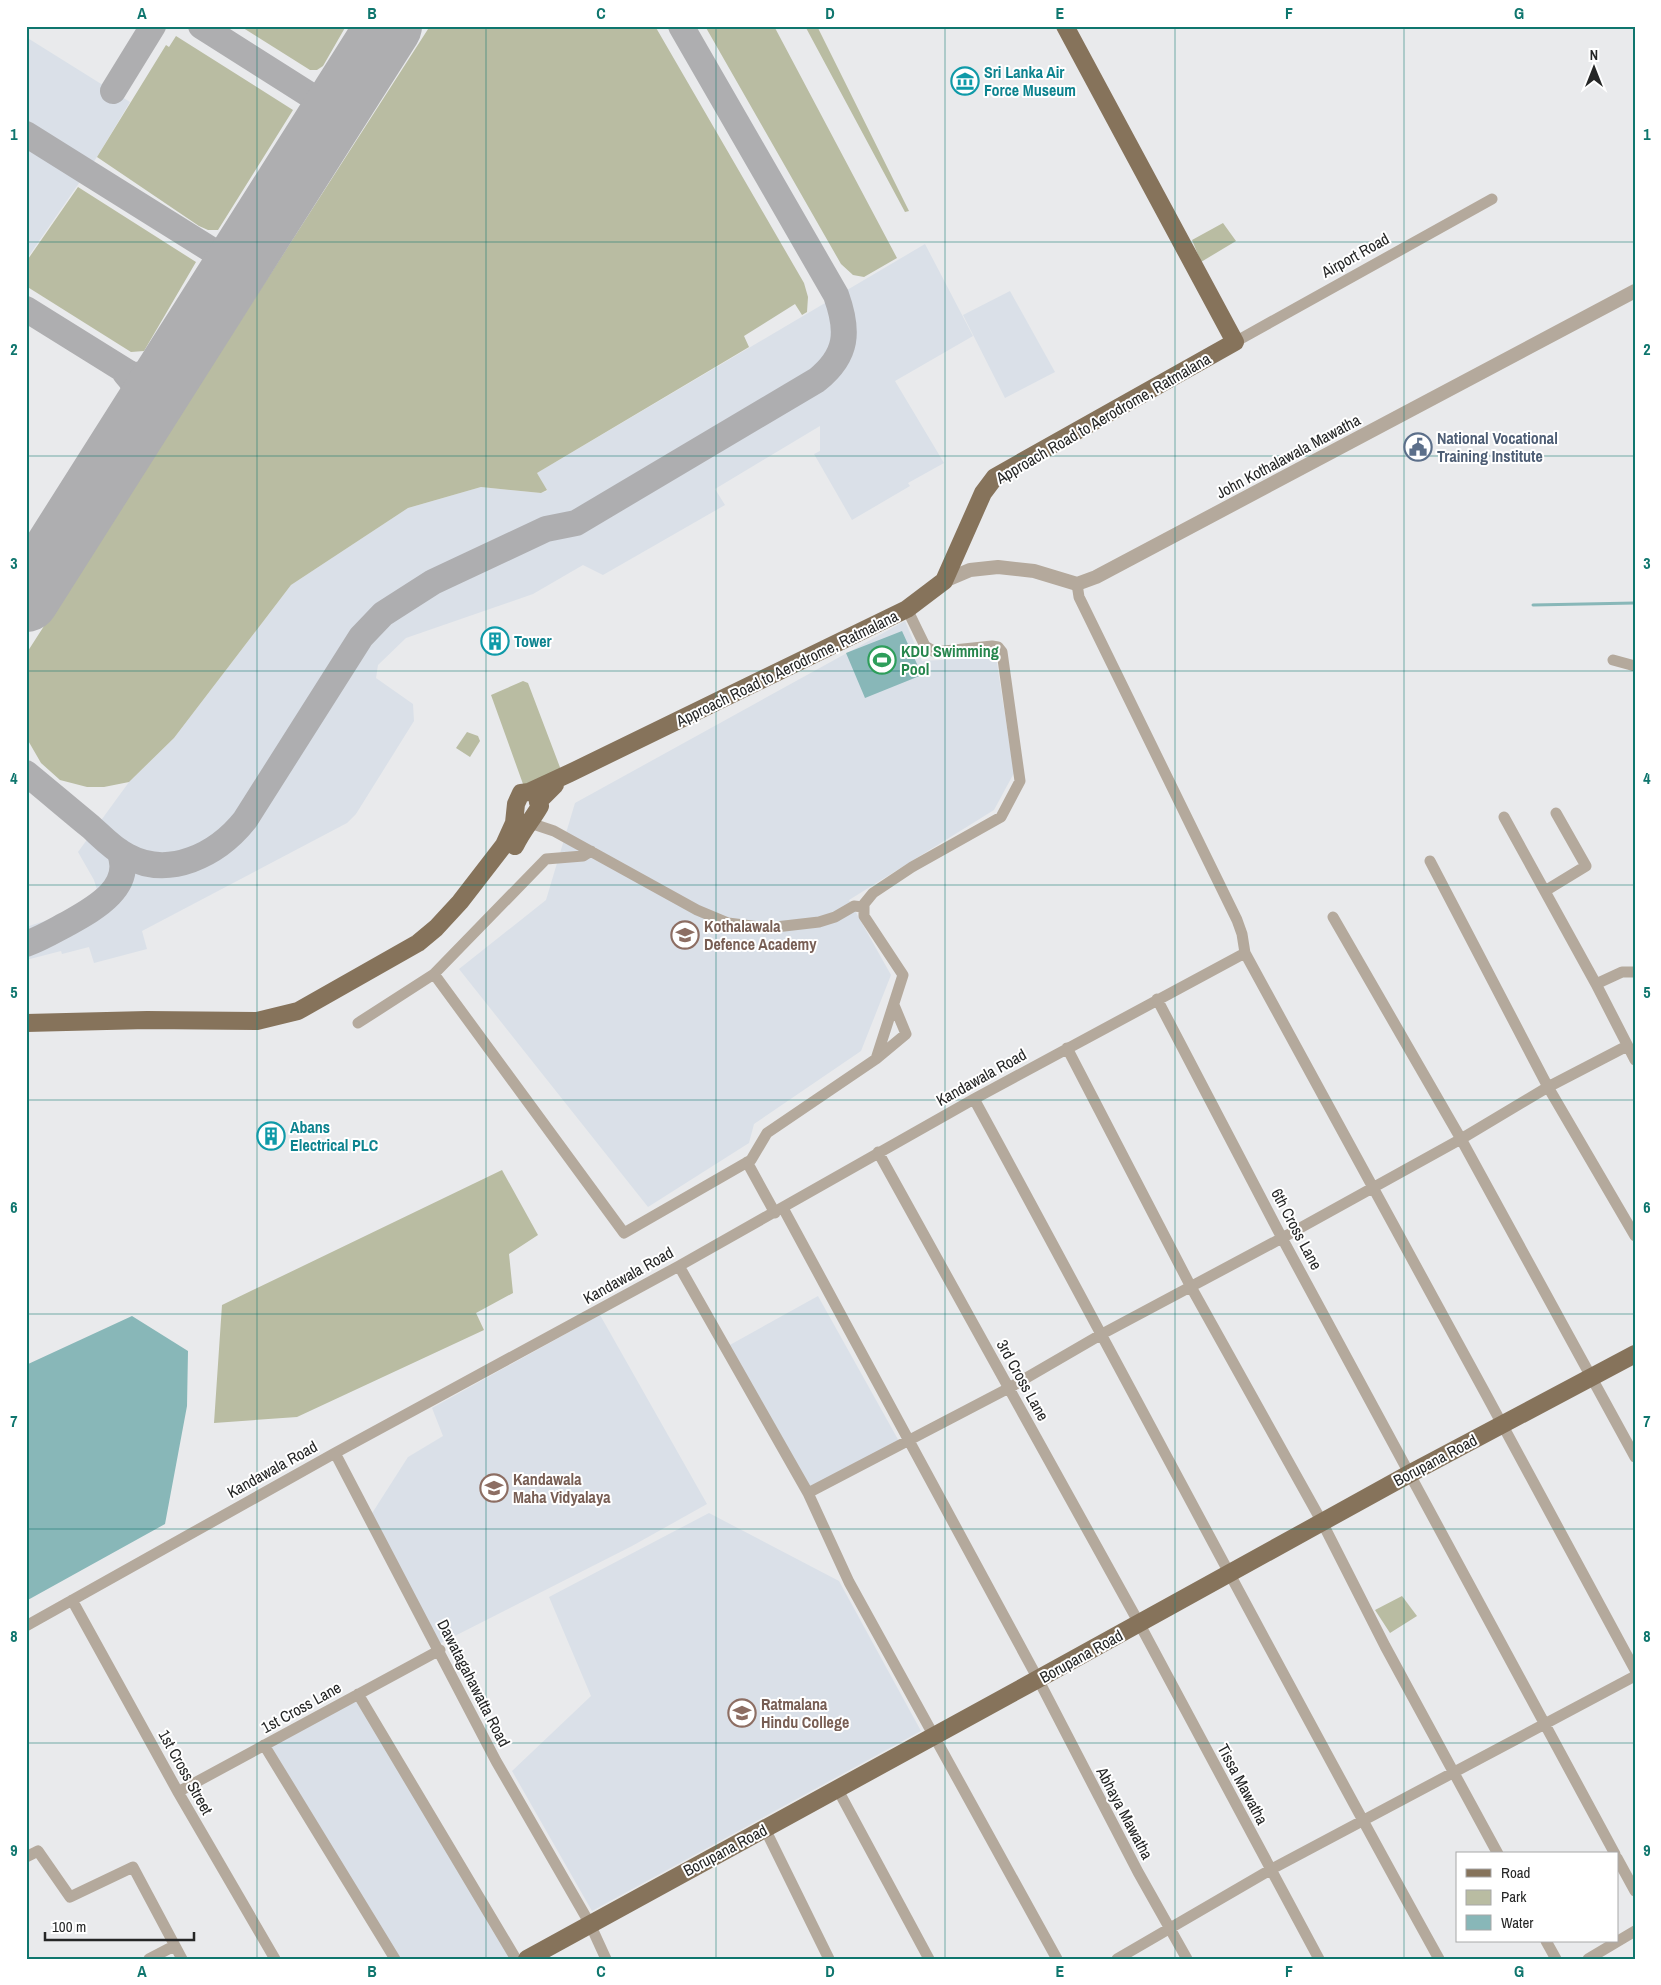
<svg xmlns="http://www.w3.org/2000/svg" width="1661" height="1985" font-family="'Archivo Narrow',sans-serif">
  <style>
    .built { fill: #dae0e8 }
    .green { fill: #b9bca2 }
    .water { fill: #88b7b8 }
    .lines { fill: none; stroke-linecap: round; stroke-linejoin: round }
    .stream { stroke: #88b7b8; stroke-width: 3 }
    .taxiway { stroke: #aeaeb0; stroke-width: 26 }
    .runway { stroke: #aeaeb0; stroke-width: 66 }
    .minor { stroke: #b4a99c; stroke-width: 11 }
    .tertiary { stroke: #b4a99c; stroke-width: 14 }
    .primary { stroke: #86735b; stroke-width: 18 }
    .grid { fill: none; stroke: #0f766e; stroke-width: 1; stroke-opacity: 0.55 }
    .labels { text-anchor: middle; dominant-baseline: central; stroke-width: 4; stroke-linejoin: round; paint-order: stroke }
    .culture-label { font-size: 16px; font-weight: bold; fill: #0d838f; stroke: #fff; text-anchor: start }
    .street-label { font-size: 16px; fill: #252626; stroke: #fff }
    .service-label { font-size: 16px; font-weight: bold; fill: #4e5e75; stroke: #fff; text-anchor: start }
    .leisure-label { font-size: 16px; font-weight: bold; fill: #27864d; stroke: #fff; text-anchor: start }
    .education-label { font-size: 16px; font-weight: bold; fill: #785e54; stroke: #fff; text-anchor: start }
    .neatline { fill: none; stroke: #0f766e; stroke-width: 2 }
    .grid-label { font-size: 16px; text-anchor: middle; font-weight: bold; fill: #0f766e }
  </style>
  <rect width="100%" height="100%" fill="#e9eaec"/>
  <path class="built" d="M26 37 130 102 97 157 26 260Z
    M925 244 973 336 895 381 944 463 908 483 910 486 852 520 814 454 820 451V426L715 489 725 505 603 575 583 565 533 594 406 638 378 665 376 678 413 704 414 721 356 814 347 823 142 931 147 949 94 963 89 947 62 954 61 951 26 960V927L101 903 94 880 78 852 129 782 174 738 291 585 408 508 481 487 541 493 547 491 537 473Z
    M1010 291 1055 372 1005 398 963 315Z
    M905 621 922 661 996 657 1014 773 994 810 849 900 891 975 861 1051 754 1124 749 1143 648 1207 459 969 546 900 575 803Z
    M818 1296 900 1443 810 1493 728 1346Z
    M600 1315 707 1504 632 1546 437 1645 369 1518 408 1457 443 1436 432 1408Z
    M709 1513 839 1581 921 1731 592 1911 512 1771 591 1696 549 1597Z
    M358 1694 516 1959H395L264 1745Z"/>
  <path class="green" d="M240 26H346L323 66 317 70H310Z
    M430 26H655L804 283 808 297 807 312 802 315 795 304 744 336 749 347 537 473 547 490 541 493 481 487 408 508 291 585 174 738 129 782 104 787H87L60 780 41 763 26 737V654Z
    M705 26H774L897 258 864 277 853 275 841 264Z
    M805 26H817L909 211 905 212Z
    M176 36 293 110 218 230H208L199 226 97 157 166 45 169 47Z
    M78 187 196 262 144 351 131 352 26 286V262Z
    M1223 223 1236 241 1201 262 1192 240Z
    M523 681 528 683 561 770 527 786 523 784 491 695Z
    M467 732 478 736 480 741 470 757 456 748Z
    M502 1170 538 1235 509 1254 513 1293 476 1313 484 1330 297 1417 214 1423 222 1305Z
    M1402 1596 1417 1616 1390 1633 1375 1610Z"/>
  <path class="water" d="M902 631 922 675 865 698 846 653Z
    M132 1316 188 1351 187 1406 165 1524 26 1601V1365Z"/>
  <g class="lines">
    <path class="stream" d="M1533 605 1635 603"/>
    <path class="taxiway" d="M201 26 335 111
      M113 91 153 26
      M26 134 237 266
      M26 309 132 375 155 374 163 372 179 358
      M125 373C142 391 140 407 134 429
      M26 773C48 791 69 809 91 827 102 837 113 849 127 856 169 879 217 855 245 820L361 637 383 614 433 582 546 529 576 523 817 380C848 355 849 331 836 295L681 26
      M26 944C40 939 52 932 65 925 90 911 136 888 119 851"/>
    <path class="runway" d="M26 599 389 26"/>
    <path class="minor" d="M1235 342 1492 199
      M1077 584 1079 597 1237 920 1242 934 1245 953C1374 1192 1507 1430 1635 1670
      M1613 660 1635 666
      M1504 817 1596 984 1635 1060
      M530 823 554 831 697 910 728 923 767 928 819 922 835 917 854 906 863 907
      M1430 861 1548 1087 1635 1236
      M1545 891 1586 866 1556 813
      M1333 917 1461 1139 1635 1457
      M434 974 624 1233 751 1160 767 1133 876 1059 903 975 864 916V904L873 893 912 867 1001 817 1020 781 1002 652 998 647 992 646 935 652 925 646 907 609
      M1596 984 1622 972H1635
      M1157 999 1282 1238 1615 1854
      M358 1023 434 974 546 859 583 856 591 851
      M1067 1048 1191 1287 1322 1522 1385 1646 1498 1854
      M876 1059 906 1034 894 1005
      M974 1099C1130 1385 1281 1674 1439 1959
      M878 1152 1139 1623 1319 1959
      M747 1162 775 1213
      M783 1208 1038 1679 1138 1872 1187 1959
      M679 1266 808 1493 849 1582 1057 1959
      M335 1453 496 1761 590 1924 606 1959
      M808 1493 1009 1388 1102 1334 1282 1238 1461 1139 1548 1087 1627 1046
      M72 1600 178 1792 275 1959
      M26 1626 335 1453 679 1266 974 1099 1245 953
      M358 1694 516 1959
      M264 1745 395 1959
      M838 1790 929 1959
      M178 1792 440 1650
      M765 1829 829 1959
      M26 1857 38 1851 70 1897 133 1867 182 1959
      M1617 1858 1635 1891
      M1546 1941 1556 1959
      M149 1959 174 1946
      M1117 1959 1270 1870 1635 1676
      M1588 1959 1635 1931"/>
    <path class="tertiary" d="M944 581 970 570 998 567 1034 571 1077 584 1096 577 1635 291"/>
    <path class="primary" d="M515 846C522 831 532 820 540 806L538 802 555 785
      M26 1023 147 1020 257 1021 298 1011 418 943 436 928 460 902 504 845 514 823 516 804 521 793 529 792 570 773 907 609 944 581 983 493 995 477 1235 342 1065 26
      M527 1959 1038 1679 1411 1473 1635 1354"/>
  </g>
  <path class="grid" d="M257 26V1959M486 26V1959M716 26V1959M945 26V1959M1175 26V1959M1404 26V1959M26 242H1635M26 456H1635M26 671H1635M26 885H1635M26 1100H1635M26 1314H1635M26 1529H1635M26 1743H1635"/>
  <defs>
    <g id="museum-ring" transform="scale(1.4375)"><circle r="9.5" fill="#fff" stroke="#0f9aa8" stroke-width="1.5"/><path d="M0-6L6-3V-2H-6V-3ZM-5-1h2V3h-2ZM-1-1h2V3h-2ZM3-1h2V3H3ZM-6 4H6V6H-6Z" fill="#0f9aa8"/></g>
    <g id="civic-ring" transform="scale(1.4375)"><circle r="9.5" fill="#fff" stroke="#5c6f8a" stroke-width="1.5"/><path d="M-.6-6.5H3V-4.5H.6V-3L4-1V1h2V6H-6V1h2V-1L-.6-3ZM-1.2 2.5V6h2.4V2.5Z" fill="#5c6f8a"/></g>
    <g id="building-ring" transform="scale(1.4375)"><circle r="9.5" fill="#fff" stroke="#0f9aa8" stroke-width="1.5"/><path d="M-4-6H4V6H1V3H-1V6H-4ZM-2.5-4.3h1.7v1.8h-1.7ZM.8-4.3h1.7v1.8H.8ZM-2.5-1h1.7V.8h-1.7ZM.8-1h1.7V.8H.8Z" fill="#0f9aa8"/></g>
    <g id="stadium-ring" transform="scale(1.4375)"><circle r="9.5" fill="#fff" stroke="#2e9e5b" stroke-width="1.5"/><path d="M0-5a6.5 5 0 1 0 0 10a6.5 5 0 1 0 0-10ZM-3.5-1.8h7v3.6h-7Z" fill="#2e9e5b"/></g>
    <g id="university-ring" transform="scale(1.4375)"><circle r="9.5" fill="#fff" stroke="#8d6e63" stroke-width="1.5"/><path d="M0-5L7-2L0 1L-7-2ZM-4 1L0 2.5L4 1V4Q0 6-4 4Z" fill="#8d6e63"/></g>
    <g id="school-ring" transform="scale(1.4375)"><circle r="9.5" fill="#fff" stroke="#8d6e63" stroke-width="1.5"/><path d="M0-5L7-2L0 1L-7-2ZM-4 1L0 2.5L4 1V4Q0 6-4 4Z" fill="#8d6e63"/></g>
  </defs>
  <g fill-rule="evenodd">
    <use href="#museum-ring" x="965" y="81"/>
    <use href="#civic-ring" x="1418" y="447"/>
    <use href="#building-ring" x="495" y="641"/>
    <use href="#stadium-ring" x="882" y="660"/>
    <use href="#university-ring" x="685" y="935"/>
    <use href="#building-ring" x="271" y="1136"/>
    <use href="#school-ring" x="494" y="1488"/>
    <use href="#school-ring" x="742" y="1713"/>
  </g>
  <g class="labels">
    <g class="culture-label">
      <text x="984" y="72">Sri Lanka Air<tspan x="984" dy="18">Force Museum</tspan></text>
      <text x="514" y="641">Tower</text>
      <text x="290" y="1127">Abans<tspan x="290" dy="18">Electrical PLC</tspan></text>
    </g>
    <g class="street-label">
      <text transform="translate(1355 255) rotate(-29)">Airport Road</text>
      <text transform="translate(1103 418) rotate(-30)">Approach Road to Aerodrome, Ratmalana</text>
      <text transform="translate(1288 456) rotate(-28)">John Kothalawala Mawatha</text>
      <text transform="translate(787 668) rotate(-26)">Approach Road to Aerodrome, Ratmalana</text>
      <text transform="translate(981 1077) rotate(-29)">Kandawala Road</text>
      <text transform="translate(1297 1229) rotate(62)">6th Cross Lane</text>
      <text transform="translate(628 1275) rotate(-29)">Kandawala Road</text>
      <text transform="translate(1023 1380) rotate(61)">3rd Cross Lane</text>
      <text transform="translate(1435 1460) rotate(-28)">Borupana Road</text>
      <text transform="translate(272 1469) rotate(-29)">Kandawala Road</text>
      <text transform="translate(1081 1656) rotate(-29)">Borupana Road</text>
      <text transform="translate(474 1683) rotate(63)">Dawatagahawatta Road</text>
      <text transform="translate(301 1707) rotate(-29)">1st Cross Lane</text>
      <text transform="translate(186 1772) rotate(61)">1st Cross Street</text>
      <text transform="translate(1243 1784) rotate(62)">Tissa Mawatha</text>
      <text transform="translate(1125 1813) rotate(62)">Abhaya Mawatha</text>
      <text transform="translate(725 1850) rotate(-28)">Borupana Road</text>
    </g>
    <g class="service-label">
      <text x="1437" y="438">National Vocational<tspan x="1437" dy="18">Training Institute</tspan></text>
    </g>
    <g class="leisure-label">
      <text x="901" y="651">KDU Swimming<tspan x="901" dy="18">Pool</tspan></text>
    </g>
    <g class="education-label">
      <text x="704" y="926">Kothalawala<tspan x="704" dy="18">Defence Academy</tspan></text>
      <text x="513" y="1479">Kandawala<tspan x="513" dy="18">Maha Vidyalaya</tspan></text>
      <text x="761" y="1704">Ratmalana<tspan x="761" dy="18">Hindu College</tspan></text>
    </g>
  </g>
  <rect width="1661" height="1985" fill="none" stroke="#ffffff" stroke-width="55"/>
  <rect x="1456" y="1852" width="162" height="90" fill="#ffffff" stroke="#a8a8a8"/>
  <rect x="1466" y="1869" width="25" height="8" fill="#86735b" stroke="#a8a8a8"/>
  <text x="1501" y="1878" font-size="15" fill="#252626">Road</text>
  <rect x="1466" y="1890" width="25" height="15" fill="#b9bca2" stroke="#a8a8a8"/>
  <text x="1501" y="1902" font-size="15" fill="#252626">Park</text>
  <rect x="1466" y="1915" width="25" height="15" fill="#88b7b8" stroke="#a8a8a8"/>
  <text x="1501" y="1928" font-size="15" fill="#252626">Water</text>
  <g transform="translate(1594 68)" stroke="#ffffff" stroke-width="4" paint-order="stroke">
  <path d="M0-4L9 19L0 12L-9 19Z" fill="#252626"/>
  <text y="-8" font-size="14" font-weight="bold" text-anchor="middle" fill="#252626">N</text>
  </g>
  <path d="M45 1932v8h149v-8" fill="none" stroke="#252626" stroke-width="2.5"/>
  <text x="52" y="1932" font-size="15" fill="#252626" stroke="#ffffff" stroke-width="4" paint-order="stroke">100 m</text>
  <rect x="28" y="28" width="1606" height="1930" class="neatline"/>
  <g class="grid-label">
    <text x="142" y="19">A</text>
    <text x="372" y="19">B</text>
    <text x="601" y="19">C</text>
    <text x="830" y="19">D</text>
    <text x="1060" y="19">E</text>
    <text x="1289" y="19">F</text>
    <text x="1519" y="19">G</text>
    <text x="14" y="140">1</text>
    <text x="1647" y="140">1</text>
    <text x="14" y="355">2</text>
    <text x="1647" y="355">2</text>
    <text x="14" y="569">3</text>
    <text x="1647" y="569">3</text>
    <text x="14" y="784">4</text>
    <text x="1647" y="784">4</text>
    <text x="14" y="998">5</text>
    <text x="1647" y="998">5</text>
    <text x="14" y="1213">6</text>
    <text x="1647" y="1213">6</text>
    <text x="14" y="1427">7</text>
    <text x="1647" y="1427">7</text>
    <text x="14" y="1642">8</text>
    <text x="1647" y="1642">8</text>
    <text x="14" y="1856">9</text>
    <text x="1647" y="1856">9</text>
    <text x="142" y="1977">A</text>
    <text x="372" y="1977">B</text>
    <text x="601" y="1977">C</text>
    <text x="830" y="1977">D</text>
    <text x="1060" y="1977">E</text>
    <text x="1289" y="1977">F</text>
    <text x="1519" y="1977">G</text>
  </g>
</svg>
